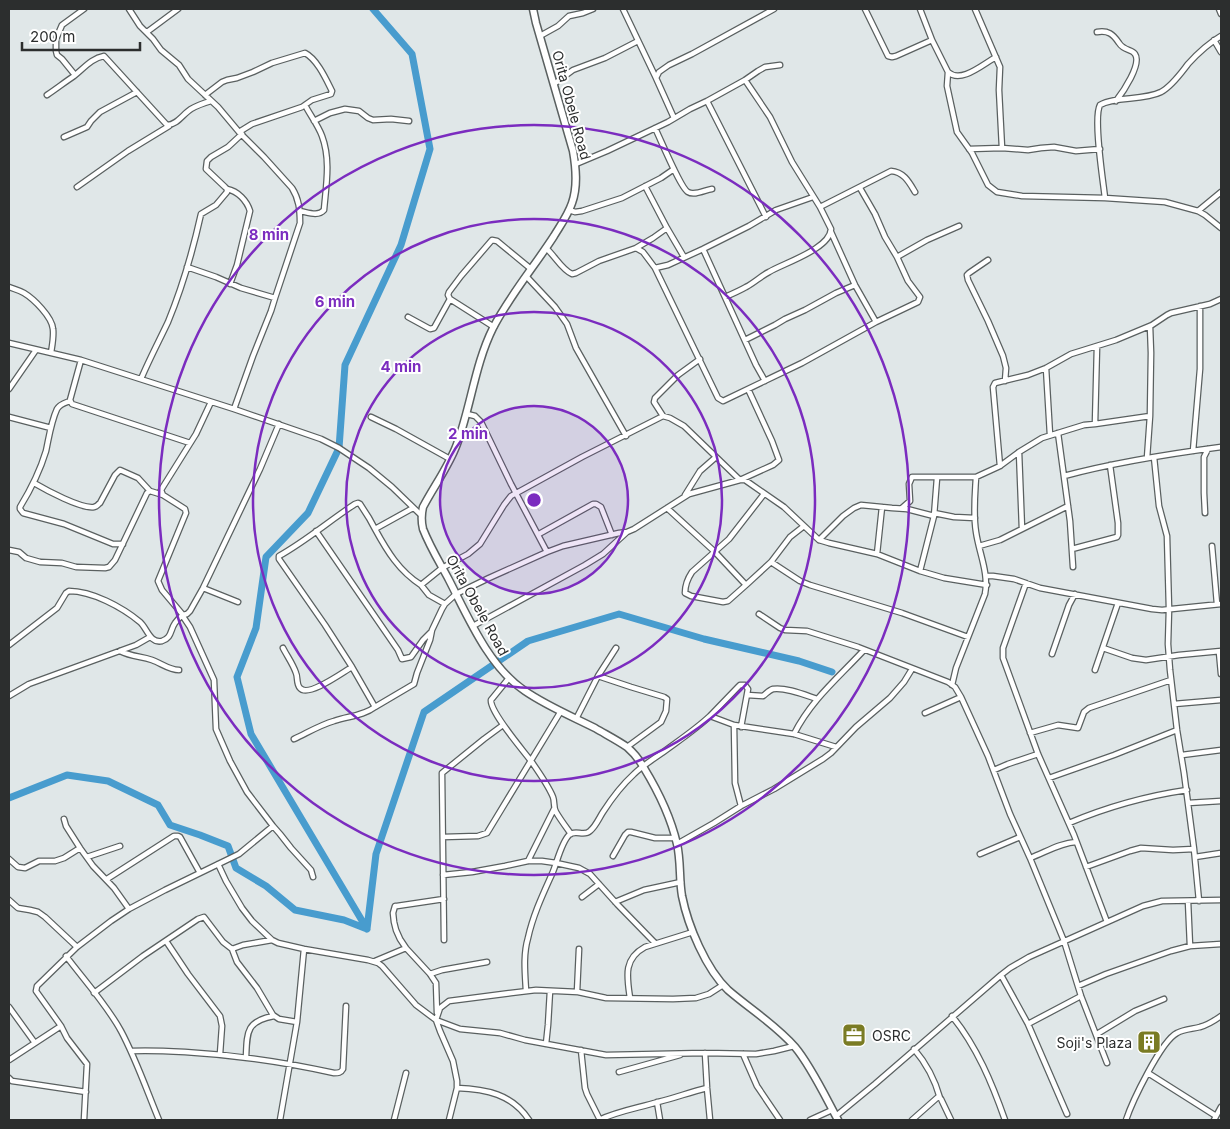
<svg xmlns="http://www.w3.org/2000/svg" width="1230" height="1129" font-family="Inter,sans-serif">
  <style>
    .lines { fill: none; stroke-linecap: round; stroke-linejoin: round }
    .river { stroke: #489cce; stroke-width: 7 }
    .street-casing { stroke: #5a6060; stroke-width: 7 }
    .secondary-casing { stroke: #5a6060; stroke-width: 9 }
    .street { stroke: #fff; stroke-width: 4.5 }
    .secondary { stroke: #fff; stroke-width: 6 }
    .ring { fill: none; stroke: #7b2cbf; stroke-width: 2.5 }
    .labels { text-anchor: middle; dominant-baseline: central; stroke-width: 4; stroke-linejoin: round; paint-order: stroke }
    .street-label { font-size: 14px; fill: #2c2e2e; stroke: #fff }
    .poi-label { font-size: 14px; fill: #2c2e2e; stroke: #fff; text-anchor: start }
    .centre { fill: #7b2cbf; stroke: #fff; stroke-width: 2.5 }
    .ring-label { font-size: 15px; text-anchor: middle; font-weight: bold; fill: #7b2cbf; stroke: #fff; stroke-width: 4; stroke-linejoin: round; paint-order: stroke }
  </style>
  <rect width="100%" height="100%" fill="#e0e7e8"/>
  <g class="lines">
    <path class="river" d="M9 798 67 775 108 781 158 805 170 825 200 835 228 846 236 868 266 886 295 910 344 920 367 929 376 854 424 712 528 641 619 614 704 639 799 661 832 672
      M367 929 251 734 237 677 256 628 266 557 308 513 339 448 345 365 401 245 430 149 412 54 373 9"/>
    <g class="street-casing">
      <path id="street" d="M129 9 140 26 153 39 161 50 179 65 188 79 218 107 239 132 264 157 292 188C299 199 300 210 300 223L275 298
        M623 9 656 78
        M865 9 888 56 892 57 896 56 932 40
        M920 9 932 40 948 72C961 84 983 64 996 57
        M975 9 1000 67 999 90 1002 148
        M1219 9 1221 14
        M147 32 178 9
        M1097 32C1108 30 1113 34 1119 43 1124 51 1132 49 1135 54 1142 64 1123 92 1116 101
        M540 36 558 26 569 16 583 13 593 9
        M1214 40 1221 52
        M948 72 947 86 957 132 972 153 988 185 997 192 1022 196 1105 198 1165 202 1198 211 1205 215 1221 228
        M75 75 62 59 57 55 56 51V39L62 25 84 9
        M554 84 573 70 605 58 638 41
        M47 95C56 89 65 82 74 76 84 68 92 58 104 56L167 125C177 125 183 114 191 109 198 105 204 103 211 101
        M205 95 222 82 227 80 237 78 253 72 272 63 305 53C317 59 326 79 332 91L331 94 312 100 302 107 252 124 239 132
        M707 101 766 217
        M674 118 656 78 659 72 669 65 692 54 774 9
        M314 121 330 113 345 109 359 111 368 118 373 120 391 119 409 121
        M655 128C660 138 681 189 688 192 694 196 705 190 712 189
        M64 137 87 127 91 121 100 112 137 92
        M969 149 1002 148 1028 150 1041 148 1054 147 1076 151 1100 149
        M576 164 607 151 668 122 690 109 707 101 745 80 758 71 765 67 780 65
        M645 186 667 228 684 257
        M77 187 128 151 169 126
        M860 188 875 214 885 237 897 257
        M227 189C238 191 247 201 250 211L237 265 230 284
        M1105 198C1103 180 1093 118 1100 105 1115 96 1143 101 1161 92 1172 86 1181 73 1188 64 1198 53 1209 43 1221 36
        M820 207 891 171C904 172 909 182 915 192
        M569 210 575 212 582 211 622 198 661 178 674 169
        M300 211C307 212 318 217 324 210 326 186 331 160 322 136 318 125 310 115 305 105
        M1198 211 1221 192
        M831 232 855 285 876 322
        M546 248C555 256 562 270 572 274L576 273 599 261 636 248 643 252 655 268 718 398 723 401 802 363 876 322 918 302 920 297 908 281 897 257 927 240 959 226
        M636 248 653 238 667 228
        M703 249 756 365 765 381
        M988 260 969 273 967 275 968 280 988 321 1003 356 1006 368 1005 381
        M187 267 216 277 241 288 275 298 271 311 253 356 234 409
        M655 268 668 265 703 249 749 226 776 210 813 197
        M526 276 555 307 567 324 576 348 626 436
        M9 287C14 289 19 290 24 293 34 299 52 317 53 329 54 337 52 346 51 353
        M725 297C732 294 739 291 746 287 754 283 761 276 769 272 784 263 830 249 831 229L820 207 792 162 770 117 745 80
        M408 317 430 329 434 328 450 299
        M494 327 450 299 448 295 449 292 461 276 492 240 497 241 531 269
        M745 340 775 325 785 319 805 310 836 293 855 285
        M9 343 81 360 234 409 321 439 339 448 369 468 392 487 421 515
        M81 360 70 400 72 404 190 443
        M1046 368 1050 435
        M141 379C149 360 159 341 168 322 182 288 193 250 201 214L216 205 227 192V189L225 187 206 169 207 161 211 157 228 147 242 134
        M9 389 36 350
        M70 401C65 403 60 404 57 409 51 422 49 437 46 451 40 471 31 489 20 507V509L23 513 64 524 113 544H123
        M211 402 196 434 161 490 163 495 185 509 186 513 158 581 162 590 183 615 187 614 190 611 203 588 260 469 279 424
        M467 414 475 416 481 422 511 484 547 552
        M663 416 654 402 655 398 678 375 700 359
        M9 417 51 428
        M371 417 396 429 450 459
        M1095 424 1150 416 1151 353 1150 326
        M1058 433 1070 521 1073 567
        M1193 451 1200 369V306
        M1019 452 1022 529
        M1154 457 1159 506 1167 536 1169 609 1168 644 1170 670 1177 730 1184 773 1194 849 1199 901
        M1147 458 1150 416
        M1000 466 993 387 995 383 1028 375 1046 368 1071 354 1116 340 1152 325 1167 315 1171 313 1210 304 1221 299
        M1064 476C1116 462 1168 454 1221 447
        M34 483C46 490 81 509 94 507 98 506 97 505 100 503L115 475 120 470 138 478 150 491
        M685 495 700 471 716 457
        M667 508 715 552 746 585 771 562 790 537 804 526
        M902 508 910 501 909 484 912 477H976L1000 466 1019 452 1042 438 1084 425 1095 424 1097 346
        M934 513 954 517 975 518
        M1205 513 1204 493V457L1208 449
        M375 529C387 551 399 571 421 585L442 568 468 554 480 544 504 505 511 496 582 457 663 416 670 418 684 426 740 480 773 465 779 460 772 441 748 389
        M316 531 398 650 402 659 411 657 423 640 431 632
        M539 534 593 504H596L601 507 612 535
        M819 540 843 516 854 508 861 505 892 508 907 509 934 516
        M979 546 1000 540 1068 506
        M1212 546 1217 604
        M1072 549 1117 537 1118 535V523L1110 465
        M9 550 19 552 26 558 40 562 62 563 76 567 105 568 109 567 115 560 147 493 150 491 163 495
        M877 554 882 507
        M771 562 800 581 810 585 902 613 968 637
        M920 571 934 516 937 478
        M986 576H993L1014 579 1040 588 1152 609 1162 610 1221 604
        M1026 583 1003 648V658L1038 754 1074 835 1107 922
        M421 585 429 595 445 604
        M746 585 728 601 723 602 691 596 685 593C685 585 688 578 692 572L729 539 764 494
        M203 588 238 602
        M759 614 780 628 785 630 807 631 858 647 948 682 955 687 961 697 988 756 1010 814 1030 858 1064 941 1081 996 1107 1063
        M182 615 190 627 214 680 216 729 230 761 247 792 273 826 280 834 291 848 311 870 313 877
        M473 626 585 565 603 554 627 532 634 529 689 494 740 480H745L784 507 819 540 829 543 877 554 920 571 944 578 987 585
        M9 645 57 608 66 593 69 591C92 591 122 607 140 622 147 628 150 644 162 641 172 638 170 630 175 623 177 620 180 617 183 615
        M283 648C287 656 293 664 296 673 298 677 296 684 300 688 308 698 343 672 352 667
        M1103 648 1132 658 1146 660 1179 655 1221 651
        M120 651C132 657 140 656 152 660 161 663 169 670 179 670
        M1219 652 1221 674
        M1052 654 1069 605 1075 594
        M1095 670 1118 603
        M598 676 631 687 664 697 667 699 666 711 661 722 627 747
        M509 678 491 700C490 712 522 749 531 761 538 771 548 785 553 797 555 802 553 807 556 812 560 819 566 827 571 834
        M952 685 956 668 985 594C989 573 979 553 976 532 973 514 975 495 976 477
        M747 695 763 696C766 694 769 690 773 689 786 687 805 695 817 699
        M9 696 29 684 136 645 150 637
        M1174 704 1221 700
        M375 707 414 684 417 673 430 640 432 630 442 609 445 604 456 594 489 578 547 552 563 546 619 533 627 532
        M925 713 961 697
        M710 716 738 687 740 685H745L748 689 741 727
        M576 719 598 676 616 648
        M734 725 735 783 741 806
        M1030 733 1058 725 1078 728 1084 712 1089 708 1171 680
        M794 734C811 700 839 677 864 650
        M294 739C307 733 320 725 334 721 348 716 363 716 375 707L352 667 325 625 279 559V556C306 541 329 521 355 504L358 503 360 504 369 518 375 529 413 508
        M1182 755 1221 750
        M994 770 1008 764 1038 754
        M1049 778 1114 755 1177 730
        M1188 803 1221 801
        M64 819 66 826 80 848 93 866 114 888 129 909
        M1069 823C1107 807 1146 796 1187 790
        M443 837 478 836 487 833 561 711
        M677 844 714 823 741 806 774 789 823 759 831 753 856 727 890 698 904 682 912 669
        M980 854 1020 837
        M613 856 625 835 628 832H631L655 838H675
        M87 857 120 846
        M1195 857 1221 853
        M1030 858C1046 852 1060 843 1076 842
        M9 859 18 867 25 868 39 861H55L64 858 80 848
        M528 861 554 809
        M218 864 226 881 242 908 252 921 272 940 278 943 304 949 368 960 378 963 382 966 416 1005 436 1020 460 1029 500 1033 525 1040 606 1055 705 1053 756 1054 774 1051 794 1046
        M1086 867 1130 851 1141 848 1173 850 1194 849
        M443 875 472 872 505 866 528 861H542L556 863 579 868 590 874 617 904 655 943
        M107 879 174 836H178L180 837 200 873
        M582 897 599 884
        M9 900 18 908 30 910 38 912 45 917 77 947
        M1188 901 1190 946
        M615 902 644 890 681 882
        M444 940 442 773 484 739 503 725
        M166 941 188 974 220 1016 222 1026 220 1054
        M232 949 243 945 272 940
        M66 956C84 980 107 1005 121 1031 136 1059 147 1091 159 1120
        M375 961 406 948
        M430 974 442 970 487 962
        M1001 975 1028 1024 1067 1114
        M1078 986 1106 974 1171 951 1190 946 1221 944
        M526 991C525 973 523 955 528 938 533 915 543 894 552 874 557 863 561 843 569 835 575 829 584 837 590 831 596 826 599 818 603 812 612 798 622 785 634 774 642 766 652 760 662 753 678 741 695 730 710 716L734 725 794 734 836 747
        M577 992 579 949
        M94 993 143 956 198 919 204 917 223 942 232 949 237 962 257 988 273 1015 279 1019 297 1022
        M630 998C627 977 623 959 645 947L693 932
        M9 1007 35 1043
        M437 1013 436 983 430 974 406 948 400 939 396 930 394 922 393 913 395 906H397L444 899
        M952 1016C977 1047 992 1083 1005 1120
        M1028 1024 1081 996
        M1097 1034 1135 1011 1164 999
        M546 1044 548 1025 550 991
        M914 1049C926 1063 935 1080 940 1098
        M581 1050 585 1088 587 1094 600 1120
        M131 1051C149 1050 167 1051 185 1052 235 1055 285 1062 334 1073 338 1073 341 1073 343 1069L346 1006
        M705 1053 707 1088 710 1120
        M743 1054 757 1086 780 1120
        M246 1058C247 1032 246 1021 274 1016
        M9 1060 61 1026
        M619 1072 680 1055
        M1148 1073 1216 1116
        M9 1078 12 1081 26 1083 86 1092
        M457 1088C486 1089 512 1094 529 1120
        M657 1102 660 1120
        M836 1116 875 1084 1001 975 1010 968 1029 957 1143 906 1162 901 1221 900
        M84 1120 87 1064 67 1038 61 1026 36 991 37 986 77 947 111 921 129 909 165 890 239 854 273 826
        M280 1120 297 1022 304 949
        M394 1120 406 1073
        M449 1120 457 1088V1081L453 1061 440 1031 436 1020 440 1008 449 1001 511 993 536 990 578 992 606 998 673 999 696 998 709 994 723 985
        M599 1120C618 1111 638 1108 658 1102 675 1098 690 1092 707 1088
        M810 1120 832 1110
        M912 1120 938 1097 941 1099 951 1120
        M1126 1120C1132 1102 1161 1041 1177 1033 1184 1029 1193 1029 1200 1027 1208 1025 1214 1021 1221 1016
        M1214 1120 1221 1107"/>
    </g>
    <g class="secondary-casing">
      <path id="secondary" d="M533 9 536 23 573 151C576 168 578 186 572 203 568 215 560 226 554 236 534 267 510 295 493 328 475 364 471 406 457 444 449 466 434 486 423 507 421 516 421 521 423 529 430 547 440 563 449 580 468 617 489 667 525 691 547 706 571 716 595 728 605 734 617 740 627 747 634 753 640 761 644 768 658 791 671 818 677 844 681 861 679 879 682 896 688 926 706 969 728 990 750 1009 776 1025 795 1047 811 1066 826 1098 838 1120"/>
    </g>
    <use href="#street" class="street"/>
    <use href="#secondary" class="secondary"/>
  </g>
  <circle cx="534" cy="500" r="94" fill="#7b2cbf" fill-opacity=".12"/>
  <g class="ring">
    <circle cx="534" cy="500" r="94"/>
    <circle cx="534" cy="500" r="188"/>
    <circle cx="534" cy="500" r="281"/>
    <circle cx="534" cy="500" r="375"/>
  </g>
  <defs>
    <g id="office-square" transform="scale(1.25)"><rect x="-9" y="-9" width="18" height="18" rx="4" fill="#7a7b23" stroke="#fff"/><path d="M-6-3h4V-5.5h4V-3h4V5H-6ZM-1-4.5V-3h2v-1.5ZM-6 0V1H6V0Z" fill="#fff"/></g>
    <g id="building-square" transform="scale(1.25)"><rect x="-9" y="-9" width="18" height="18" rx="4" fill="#7a7b23" stroke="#fff"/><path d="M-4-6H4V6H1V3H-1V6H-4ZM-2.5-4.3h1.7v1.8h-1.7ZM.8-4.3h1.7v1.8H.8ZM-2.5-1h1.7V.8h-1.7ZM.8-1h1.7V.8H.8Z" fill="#fff"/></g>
  </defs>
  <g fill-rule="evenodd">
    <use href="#office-square" x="854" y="1035"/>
    <use href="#building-square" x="1149" y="1042"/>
  </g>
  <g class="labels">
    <g class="street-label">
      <text transform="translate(572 105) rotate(75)">Orita Obele Road</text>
      <text transform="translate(478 605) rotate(61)">Orita Obele Road</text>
    </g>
    <g class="poi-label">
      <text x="872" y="1035">OSRC</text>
      <text x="1132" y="1042" text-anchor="end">Soji's Plaza</text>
    </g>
  </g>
  <circle cx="534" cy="500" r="8" class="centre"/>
  <g class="ring-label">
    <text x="269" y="240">8 min</text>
    <text x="335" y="307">6 min</text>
    <text x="401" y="372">4 min</text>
    <text x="468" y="439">2 min</text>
  </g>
  <rect width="1230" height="1129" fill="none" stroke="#2c2e2e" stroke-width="20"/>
  <path d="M22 42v8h118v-8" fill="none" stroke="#2c2e2e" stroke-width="2.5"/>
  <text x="30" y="42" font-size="15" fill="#2c2e2e" stroke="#ffffff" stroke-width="4" paint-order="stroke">200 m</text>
</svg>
